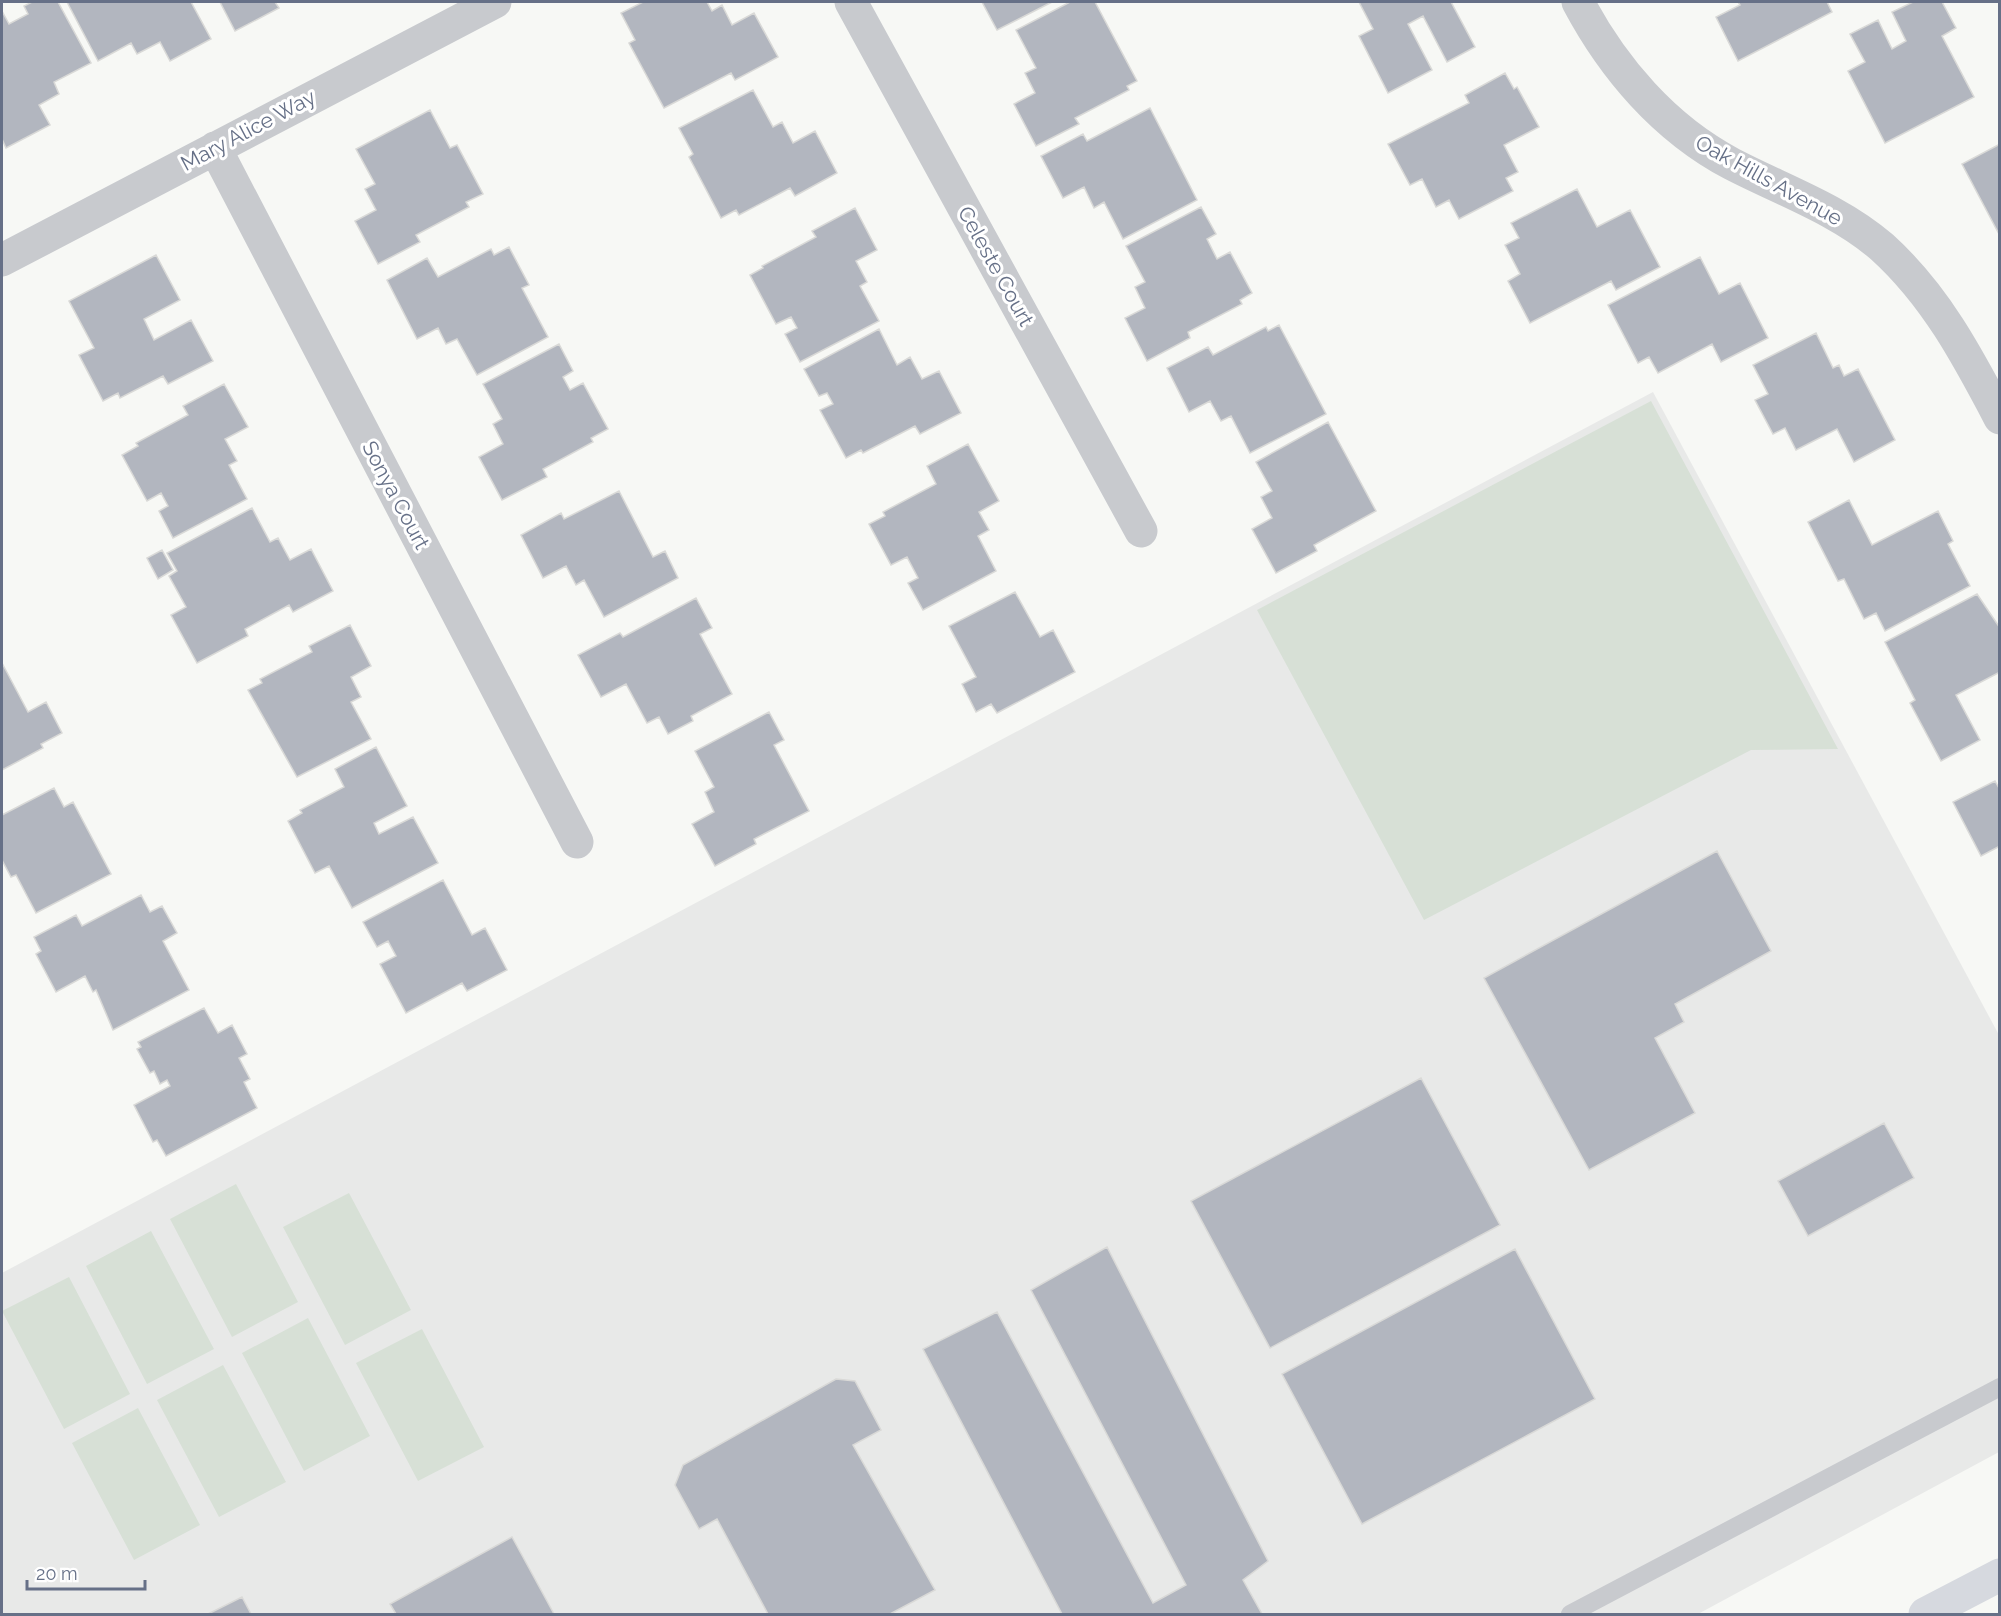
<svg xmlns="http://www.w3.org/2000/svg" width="2001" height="1616" font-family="Raleway,sans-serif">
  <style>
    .built { fill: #e8e9e8 }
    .green { fill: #d7e0d6 }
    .building { fill: #b2b6bf; stroke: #d9d9d7; stroke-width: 1.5 }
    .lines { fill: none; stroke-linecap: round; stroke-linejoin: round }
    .lane { stroke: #c8cace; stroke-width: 18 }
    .street { stroke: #c8cace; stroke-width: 33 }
    .secondary { stroke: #d6d9df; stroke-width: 33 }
    .labels { text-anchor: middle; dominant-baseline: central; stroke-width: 6; stroke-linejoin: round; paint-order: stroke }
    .street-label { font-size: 21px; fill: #667087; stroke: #fff }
  </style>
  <rect width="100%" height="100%" fill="#f7f8f5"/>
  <path class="built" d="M1653 392 1999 1035V1452L1698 1614H2V1273Z"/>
  <path class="green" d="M1651 401 1838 749 1751 750 1424 920 1257 610Z
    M236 1184 298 1302 232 1337 170 1219Z
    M349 1193 411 1310 345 1345 283 1227Z
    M151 1231 214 1349 147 1384 86 1266Z
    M69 1277 130 1394 64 1429 2 1311Z
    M308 1318 370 1436 304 1471 242 1353Z
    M422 1329 484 1447 418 1481 356 1363Z
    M223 1365 286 1482 219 1517 157 1400Z
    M138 1408 200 1525 134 1560 72 1443Z"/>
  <path class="building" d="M32 2H58L91 63 54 82 59 94 39 105 50 125 6 148 2 139V11L9 24 28 14 24 6Z
    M67 2H191L211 39 170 61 160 42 137 54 131 43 98 61Z
    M220 2H275L279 8 235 31Z
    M643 2H707L712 11 722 5 732 25 754 13 778 57 735 80 731 73 664 108 629 43 635 40 621 13Z
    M982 2H1052L997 30Z
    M1070 2H1095L1137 81 1127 86 1129 90 1075 118 1079 124 1036 146 1014 104 1035 93 1025 73 1036 68 1016 30Z
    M1359 2H1451L1475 47 1447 62 1423 16 1408 24 1432 70 1388 93 1359 36 1373 29Z
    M1738 2H1827L1832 12 1738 61 1716 17 1740 5Z
    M1913 2H1942L1956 28 1942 36 1974 97 1885 143 1848 71 1865 62 1850 34 1878 20 1892 49 1906 41 1892 12Z
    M1505 73 1514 89 1517 87 1539 127 1504 145 1518 172 1506 178 1513 191 1459 219 1449 200 1436 207 1422 179 1410 185 1388 144 1469 103 1465 95Z
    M753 90 773 127 782 122 793 143 815 131 837 173 795 196 790 188 739 215 736 210 721 218 689 157 693 154 679 128Z
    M1150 108 1197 200 1123 239 1104 202 1094 208 1084 187 1063 198 1041 156 1083 134 1087 141Z
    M430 110 450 148 457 145 483 194 466 202 469 207 416 235 420 242 378 264 355 221 376 210 365 189 375 184 356 149Z
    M2000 144V236L1962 164Z
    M1577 189 1597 227 1630 210 1660 267 1616 290 1611 281 1530 323 1508 281 1520 274 1505 245 1519 238 1511 223Z
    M1201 207 1216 234 1207 239 1217 259 1230 252 1252 293 1240 300 1242 304 1188 332 1190 338 1147 361 1125 318 1145 308 1135 287 1145 282 1126 246Z
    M855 208 877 250 856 261 867 282 860 286 879 321 800 362 785 334 797 328 791 317 776 324 750 275 763 268 762 266 816 237 812 231Z
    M509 247 529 285 522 288 548 337 477 375 457 339 446 344 438 328 417 339 387 280 427 258 438 277 491 249 494 255Z
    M156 255 180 300 144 319 154 340 191 320 213 361 168 384 163 376 120 398 118 393 103 401 79 355 94 348 69 301Z
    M1700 257 1719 294 1740 283 1768 338 1721 362 1712 344 1658 373 1649 357 1638 363 1608 305Z
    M1279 325 1326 414 1250 453 1231 416 1221 421 1210 401 1189 412 1167 368 1208 347 1213 355 1266 327 1268 331Z
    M879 329 897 365 910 357 922 379 939 371 961 413 920 434 915 426 863 453 861 450 846 458 820 410 833 404 827 393 819 396 804 369Z
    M1816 333 1833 368 1839 365 1844 376 1858 369 1895 440 1854 462 1837 429 1796 450 1785 428 1773 434 1755 400 1768 394 1753 365Z
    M559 344 573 371 563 377 570 390 583 383 608 429 591 438 593 442 543 469 547 477 502 500 479 457 503 444 493 424 502 419 483 384Z
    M224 384 248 427 225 439 237 461 229 465 247 499 173 538 159 511 168 506 161 493 147 501 122 455 138 446 136 443 188 415 183 406Z
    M1328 422 1376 511 1314 545 1317 551 1276 573 1252 529 1272 518 1261 497 1272 491 1256 462Z
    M968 444 999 501 979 512 989 530 978 536 996 571 923 610 908 583 918 578 907 557 891 565 869 524 885 516 883 512 936 484 927 466Z
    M619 491 653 557 665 551 678 578 604 617 584 580 576 585 566 566 543 578 521 535 561 513 564 519Z
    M1849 500 1872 545 1938 511 1953 541 1948 544 1970 586 1885 631 1876 613 1864 619 1844 579 1838 581 1808 522Z
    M252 508 270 542 278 538 290 560 311 549 333 591 293 612 289 605 245 629 248 636 197 663 171 615 186 607 169 576 177 571 167 553Z
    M162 550 173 570 158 579 147 558Z
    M1015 592 1040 637 1053 630 1075 672 997 713 991 704 976 712 962 684 976 677 949 626Z
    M1977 594 2000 628V672L1956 695 1980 740 1941 761 1910 703 1915 700 1885 642Z
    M696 598 712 628 700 634 732 694 691 716 693 721 668 734 659 717 647 723 626 684 601 697 578 655 620 633 623 637Z
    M350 625 371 666 351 677 361 697 351 702 371 739 297 777 248 690 262 683 260 679 312 652 309 646Z
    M2 663 28 712 46 702 62 733 41 744 43 748 2 770Z
    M769 712 784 740 774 745 809 811 754 839 756 844 715 866 692 824 714 812 705 792 714 787 695 751Z
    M376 747 407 806 374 823 379 834 413 817 438 863 352 908 329 866 315 873 288 821 302 813 300 810 344 787 335 769Z
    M1995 781 2000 790V846L1981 856 1953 802Z
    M54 788 64 807 73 802 111 874 36 913 16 875 11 877 2 860V815Z
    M1717 851 1771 951 1675 1004 1684 1022 1655 1038 1695 1113 1589 1170 1484 978Z
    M443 880 472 935 485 928 507 970 467 991 462 983 406 1013 380 964 396 956 388 941 377 947 363 922Z
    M141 895 150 912 162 906 177 933 163 941 189 990 113 1030 96 990 93 992 85 976 56 992 36 954 41 951 34 937 76 915 82 926Z
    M204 1008 218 1033 232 1025 247 1054 239 1058 250 1079 244 1082 257 1108 166 1156 157 1140 153 1142 134 1105 170 1086 167 1080 160 1084 154 1071 150 1073 137 1049 141 1047 138 1042Z
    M1421 1078 1500 1225 1270 1348 1191 1201Z
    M1884 1123 1914 1178 1808 1236 1778 1181Z
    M1107 1247 1268 1561 1243 1580 1262 1614H1062L923 1349 997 1312 1153 1603 1186 1585 1031 1290Z
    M1515 1249 1595 1399 1362 1524 1282 1374Z
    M836 1379 855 1381 881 1430 853 1445 935 1590 890 1614H768L717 1519 699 1529 675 1485 683 1465Z
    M512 1537 554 1614H396L390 1604Z
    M242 1597 251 1614H208Z"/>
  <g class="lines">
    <path class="lane" d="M1570 1614 2000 1387"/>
    <path class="street" d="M851 2 1141 531
      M1578 2C1613 68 1664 128 1732 164 1782 190 1838 209 1882 247 1935 295 1967 355 2000 418
      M215 148 577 842
      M2 260 495 2"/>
    <path class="secondary" d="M1925 1614 2000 1575"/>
  </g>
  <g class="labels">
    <g class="street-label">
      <text transform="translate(248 130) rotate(-28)">Mary Alice Way</text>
      <text transform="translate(1769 180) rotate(29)">Oak Hills Avenue</text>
      <text transform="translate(996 266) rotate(61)">Celeste Court</text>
      <text transform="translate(396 495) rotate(62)">Sonya Court</text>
    </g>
  </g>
  <rect width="2001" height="1616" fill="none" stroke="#667087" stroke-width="6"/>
  <path d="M27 1580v9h118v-9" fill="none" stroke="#667087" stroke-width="3"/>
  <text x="36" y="1580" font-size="18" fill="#667087" stroke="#ffffff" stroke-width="4.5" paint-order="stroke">20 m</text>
</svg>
